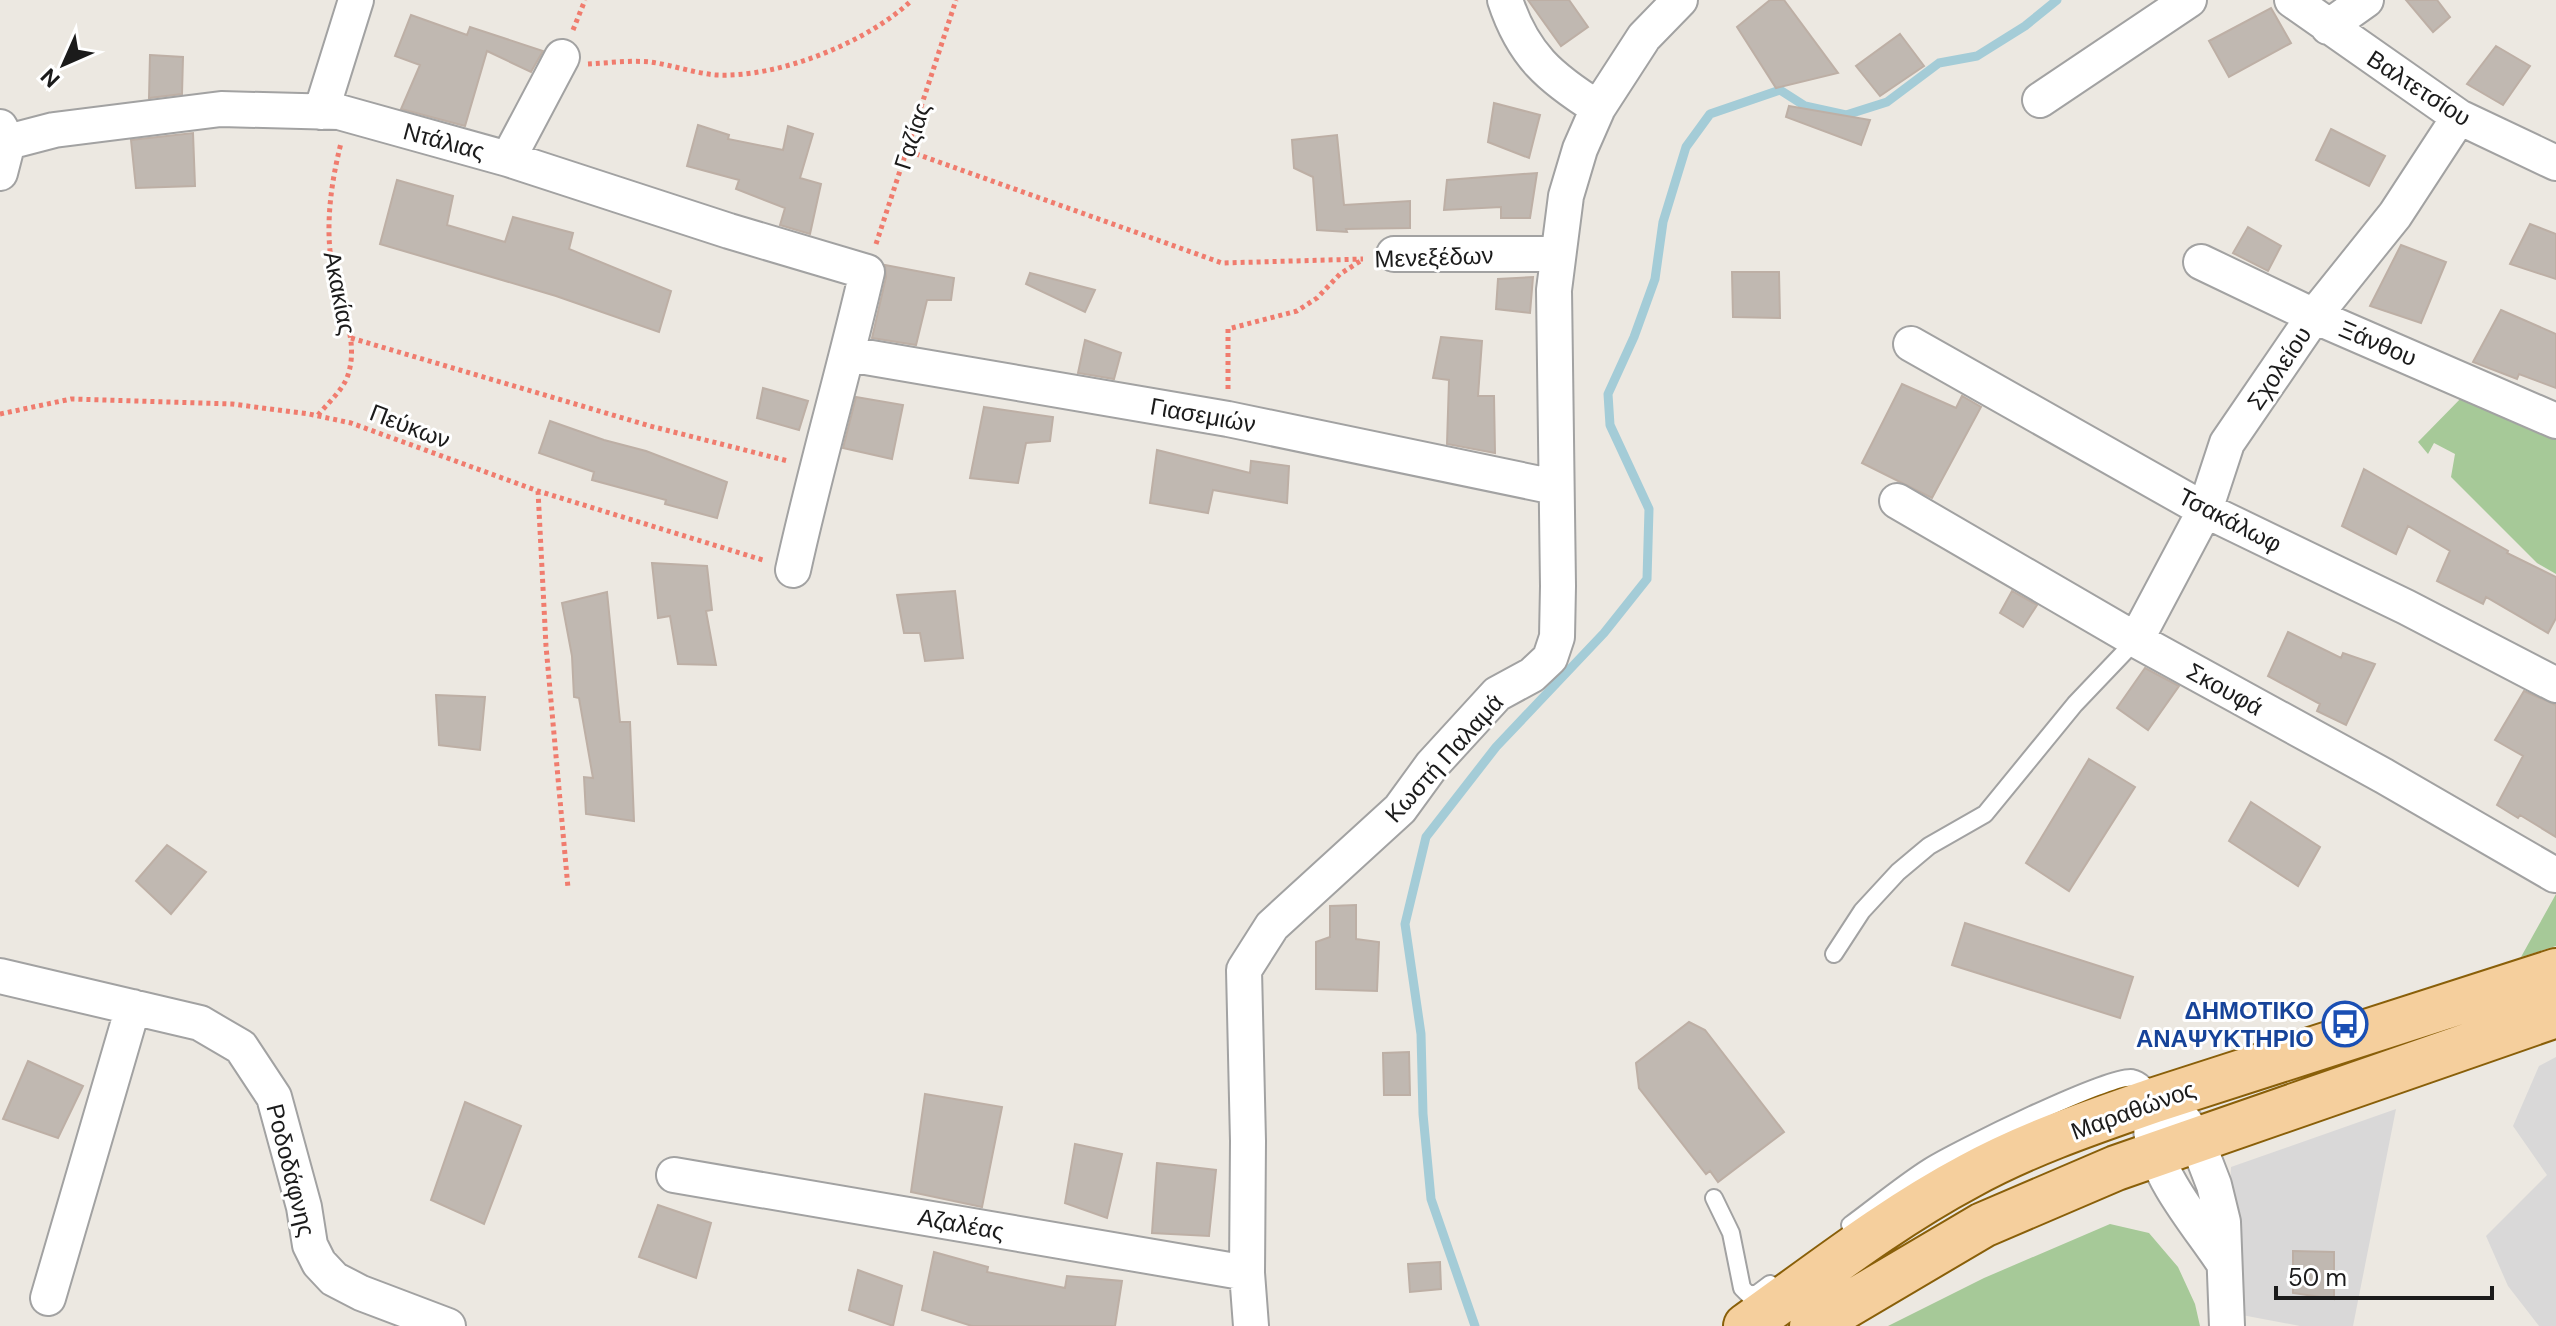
<svg xmlns="http://www.w3.org/2000/svg" width="2556" height="1326" font-family="'DM Sans',sans-serif">
  <style>
    .residential { fill: #d9d8d8 }
    .forest { fill: #a6c998 }
    .lines { fill: none; stroke-linecap: round; stroke-linejoin: round }
    .stream { stroke: #a4ccd7; stroke-width: 9 }
    .building { fill: #c0b8b1; stroke: #bdafa5; stroke-width: 2 }
    .lane-casing { stroke: #a2a2a2; stroke-width: 20 }
    .street-casing { stroke: #a2a2a2; stroke-width: 38 }
    .primary-casing { stroke: #895f09; stroke-width: 48 }
    .path { stroke: #f07c6e; stroke-width: 5; stroke-dasharray: 4 4; stroke-linecap: butt }
    .lane { stroke: #fff; stroke-width: 16 }
    .street { stroke: #fff; stroke-width: 34 }
    .primary { stroke: #f5cf9d; stroke-width: 44 }
    .labels { text-anchor: middle; dominant-baseline: central; stroke-width: 6; stroke-linejoin: round; paint-order: stroke }
    .street-label { font-size: 24px; fill: #1b1b1b; stroke: #fff }
    .transit-label { font-size: 24px; font-weight: bold; fill: #164399; stroke: #fff; text-anchor: end }
  </style>
  <rect width="100%" height="100%" fill="#ece8e1"/>
  <path class="residential" d="M2556 1057V1326H2539L2508 1286 2486 1236 2547 1175 2513 1126 2539 1066Z
    M2396 1109 2353 1326H2300L2226 1312 2231 1167Z"/>
  <path class="forest" d="M2466 393 2556 431V574L2537 563 2451 477 2455 454 2434 443 2428 454 2418 442Z
    M2556 894V946L2521 957Z
    M2110 1224 2149 1233 2178 1267 2195 1304 2200 1326H1888L1984 1278Z"/>
  <g class="lines">
    <path class="stream" d="M1475 1326 1431 1199 1423 1114 1421 1034 1405 924 1426 837 1496 747 1604 633 1647 579 1649 509 1610 425 1608 394 1634 337 1655 279 1663 222 1686 147 1710 114 1780 90 1805 106 1846 115 1887 102 1939 63 1977 56 2025 26 2057 0"/>
  </g>
  <path class="building" d="M1528 0H1569L1588 27 1561 46Z
    M1770 0H1784L1838 73 1776 88 1737 27Z
    M2406 0H2437L2450 17 2433 32Z
    M2271 8 2291 43 2229 77 2209 41Z
    M411 15 467 35 470 27 543 51 531 72 487 51 465 126 401 109 420 65 395 56Z
    M1900 34 1924 66 1880 96 1856 66Z
    M2496 46 2530 66 2503 105 2467 84Z
    M150 55 183 57 182 94 149 98Z
    M1494 103 1540 115 1529 158 1488 142Z
    M1789 106 1870 120 1861 145 1786 117Z
    M698 125 729 135 728 139 783 150 788 126 813 134 800 178 821 184 810 234 780 225 785 208 736 189 739 180 687 166Z
    M2331 129 2385 156 2369 186 2316 160Z
    M193 133 195 186 136 188 131 140Z
    M1337 135 1344 205 1410 201V228L1346 229 1347 232 1317 230 1313 177 1294 168 1292 140Z
    M1537 173 1530 218H1501V207L1444 210 1447 180Z
    M397 180 453 196 447 225 505 242 513 217 573 233 569 249 671 291 659 332 556 296 380 244Z
    M2530 224 2556 234V279L2510 264Z
    M2248 227 2281 246 2268 271 2233 253Z
    M2401 245 2446 262 2421 323 2370 306Z
    M885 265 954 278 951 300H927L916 345 872 338 886 277Z
    M1732 272H1779L1780 318 1733 317Z
    M1030 273 1095 290 1085 312 1026 284Z
    M1533 277 1530 313 1496 309 1498 279Z
    M2501 310 2556 334V388L2519 374 2517 379 2473 362Z
    M1441 337 1482 341 1478 396H1494L1495 453 1447 444 1449 380 1433 378Z
    M1085 340 1121 353 1114 379 1078 373Z
    M1902 384 1956 408 1962 396 1981 407 1932 498 1862 463Z
    M763 388 808 401 799 430 757 418Z
    M856 397 903 405 892 459 843 448Z
    M984 407 1053 417 1050 441 1026 443 1018 483 970 478Z
    M550 421 604 440 646 451 727 482 717 518 665 504 666 500 592 480 594 472 539 453Z
    M1157 450 1250 473 1251 461 1289 466 1287 503 1213 490 1208 513 1150 503Z
    M2364 469 2508 551 2507 553 2556 577V618L2548 633 2486 597 2483 604 2437 581 2450 551 2408 526 2396 554 2342 526Z
    M652 563 707 566 712 610 706 611 716 665 678 664 670 616 658 618Z
    M955 591 963 658 925 661 920 633H904L897 595Z
    M2012 591 2037 605 2023 627 2000 613Z
    M607 592 620 722H630L634 821 586 814 584 777 593 778 579 698 574 697 572 656 562 603Z
    M2288 632 2341 658 2343 653 2375 664 2346 725 2317 711 2320 704 2268 676Z
    M2145 668 2179 686 2148 730 2117 708Z
    M2524 691 2556 705V837L2520 815 2518 818 2497 805 2523 756 2495 740Z
    M436 695 485 697 480 750 439 745Z
    M2089 759 2135 787 2069 891 2026 863Z
    M2251 802 2320 847 2298 886 2229 841Z
    M167 845 206 872 171 914 136 881Z
    M1356 905V939L1379 942 1377 991 1316 989V942L1330 937V906Z
    M1965 923 2133 977 2120 1018 1952 965Z
    M1689 1022 1705 1030 1784 1132 1718 1182 1710 1171 1706 1174 1639 1088 1636 1063Z
    M1409 1052 1410 1095H1384L1383 1053Z
    M28 1061 83 1086 58 1138 3 1119Z
    M925 1094 1002 1107 982 1207 911 1192Z
    M465 1102 521 1126 484 1224 431 1200Z
    M1075 1144 1122 1154 1107 1218 1065 1203Z
    M1157 1163 1216 1170 1209 1236 1152 1233Z
    M658 1205 711 1223 696 1278 639 1257Z
    M2293 1251 2334 1252V1299L2293 1293Z
    M934 1252 988 1267 987 1272 1065 1288 1067 1276 1122 1281 1115 1326H972L922 1310Z
    M1440 1262 1441 1289 1410 1292 1408 1264Z
    M858 1270 902 1286 893 1326 849 1310Z"/>
  <g class="lines">
    <g class="lane-casing">
      <path id="lane" d="M1834 954 1862 911 1898 872 1929 846 1985 814 2075 704 2136 640
        M1714 1198 1731 1233 1742 1288 1749 1295 1758 1293 1770 1284
        M1850 1225C1876 1206 1902 1184 1929 1167 1954 1151 2112 1073 2132 1078 2143 1080 2148 1090 2154 1099"/>
    </g>
    <g class="street-casing">
      <path id="street" d="M1505 0C1523 55 1550 78 1598 108
        M2292 0 2459 117 2556 163
        M2328 27 2366 0
        M2040 100 2189 0
        M321 112 356 0
        M0 127 8 142 0 173
        M8 142 54 130 221 109 339 112 508 159 729 231 867 272C844 371 815 470 793 570
        M508 159 562 57
        M1394 254H1558
        M2201 262 2314 316 2556 421
        M1911 344 2205 510 2406 607 2556 685
        M848 354 1228 419 1555 487
        M1897 501 2136 640 2384 776 2555 875
        M2136 640 2205 510 2227 443 2314 316 2395 215 2459 117
        M0 976 200 1023 241 1047 274 1097 304 1207 310 1245 319 1263 334 1279 361 1293 448 1326
        M674 1175 1247 1273
        M2223 1262C2200 1227 2158 1179 2152 1137 2150 1125 2152 1112 2155 1100L2185 1122 2197 1141 2214 1185 2223 1222 2227 1326
        M48 1298 133 1007
        M1251 1326 1247 1273 1248 1141 1244 970 1272 926 1400 809 1432 765 1497 694 1532 675 1550 658 1557 637 1558 586 1554 290 1566 196 1580 149 1598 108 1644 37 1680 0"/>
    </g>
    <g class="primary-casing">
      <path id="primary" d="M1746 1326C1819 1274 1890 1218 1969 1176 2027 1144 2092 1122 2155 1100L2556 971
        M1812 1326 1983 1225 2116 1168 2556 1015"/>
    </g>
    <path class="path" d="M573 30 585 0
      M588 64C608 63 630 60 650 62 672 65 694 73 716 75 778 78 867 43 912 0
      M908 151 1222 263 1363 259
      M876 244 956 0
      M351 338 650 426 788 461
      M1228 389V329L1297 311 1317 298 1340 274 1362 260
      M0 414 71 399 232 404 309 414 351 423 538 491 766 561
      M318 415C328 403 343 390 348 375 360 338 338 302 332 266 325 225 331 183 341 143
      M538 491 546 646 568 888"/>
    <use href="#lane" class="lane"/>
    <use href="#street" class="street"/>
    <use href="#primary" class="primary"/>
  </g>
  <defs>
    <g id="bus-ring" transform="scale(2.3)"><circle r="9.5" fill="#fff" stroke="#1a4fb4" stroke-width="1.5"/><path d="M-5-6H5V4H4V6H2V4H-2V6H-4V4H-5ZM-3.5-4V0h7V-4ZM-3.5 1.2v1.5H-2V1.2ZM2 1.2v1.5H3.5V1.2Z" fill="#1a4fb4"/></g>
  </defs>
  <g fill-rule="evenodd">
    <use href="#bus-ring" x="2345" y="1024"/>
  </g>
  <g class="labels">
    <g class="street-label">
      <text transform="translate(2419 88) rotate(33)">Βαλτετσίου</text>
      <text transform="translate(912 136) rotate(-72)">Γαζίας</text>
      <text transform="translate(444 141) rotate(15)">Ντάλιας</text>
      <text transform="translate(1434 257) rotate(-2)">Μενεξέδων</text>
      <text transform="translate(340 293) rotate(79)">Ακακίας</text>
      <text transform="translate(2378 343) rotate(23)">Ξάνθου</text>
      <text transform="translate(2279 368) rotate(-56)">Σχολείου</text>
      <text transform="translate(1203 415) rotate(10)">Γιασεμιών</text>
      <text transform="translate(410 426) rotate(21)">Πεύκων</text>
      <text transform="translate(2230 520) rotate(27)">Τσακάλωφ</text>
      <text transform="translate(2225 689) rotate(29)">Σκουφά</text>
      <text transform="translate(1444 758) rotate(-48)">Κωστή Παλαμά</text>
      <text transform="translate(2133 1110) rotate(-20)">Μαραθώνος</text>
      <text transform="translate(291 1170) rotate(76)">Ροδοδάφνης</text>
      <text transform="translate(961 1224) rotate(10)">Αζαλέας</text>
    </g>
    <g class="transit-label">
      <text x="2314" y="1010">ΔΗΜΟΤΙΚΟ<tspan x="2314" dy="28">ΑΝΑΨΥΚΤΗΡΙΟ</tspan></text>
    </g>
  </g>
  <g transform="translate(64 64) rotate(225)" stroke="#ffffff" stroke-width="6" paint-order="stroke">
  <path d="M0-6L14 30L0 20L-14 30Z" fill="#1b1b1b"/>
  <text y="-12" font-size="22" font-weight="bold" text-anchor="middle" fill="#1b1b1b">N</text>
  </g>
  <path d="M2276 1286v12h216v-12" fill="none" stroke="#1b1b1b" stroke-width="4"/>
  <text x="2288" y="1286" font-size="24" fill="#1b1b1b" stroke="#ffffff" stroke-width="6" paint-order="stroke">50 m</text>
</svg>
